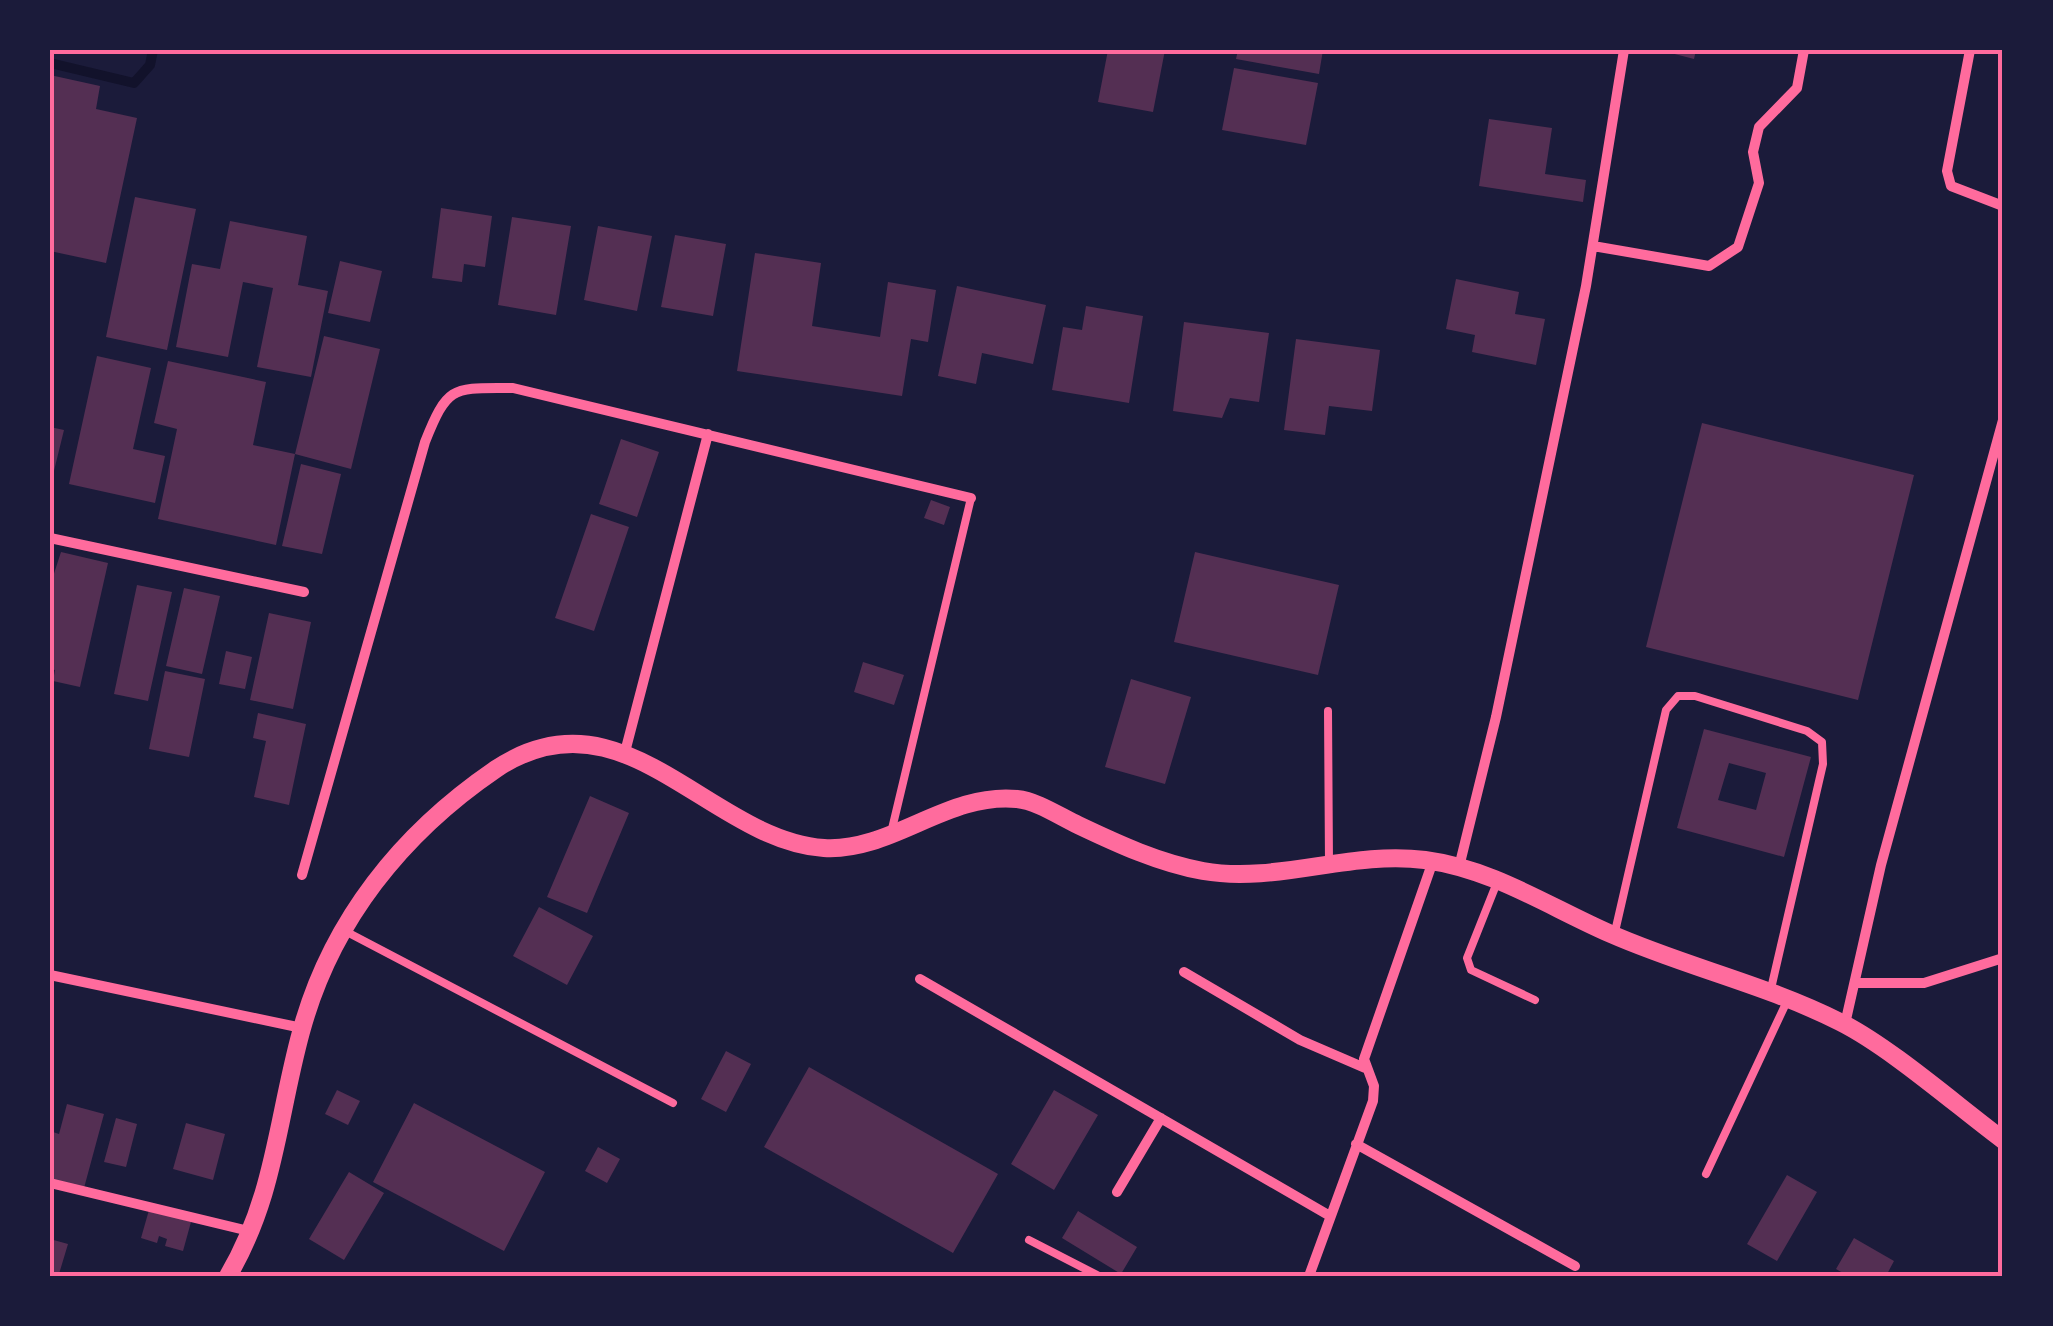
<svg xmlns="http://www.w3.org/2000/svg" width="2053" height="1326" font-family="'Asap Condensed',sans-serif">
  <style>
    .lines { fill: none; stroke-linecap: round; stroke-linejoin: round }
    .stream { stroke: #12122b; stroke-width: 10 }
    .building { fill: #542f53; fill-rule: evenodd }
    .service { stroke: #ff6b9d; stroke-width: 8 }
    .minor { stroke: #ff6b9d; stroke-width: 10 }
    .tertiary { stroke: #ff6b9d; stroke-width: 18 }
    .neatline { fill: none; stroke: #ff6b9d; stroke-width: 4 }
  </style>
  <rect width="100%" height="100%" fill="#1b1b3a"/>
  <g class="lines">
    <path class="stream" d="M50 63 134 83 150 65 153 50"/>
  </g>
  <path class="building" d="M1108 50H1165L1153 112 1098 102Z
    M1238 50H1323L1319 74 1236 59Z
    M1659 50H1696L1694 59Z
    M1234 68 1318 83 1306 145 1222 130Z
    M50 75 100 86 96 109 137 118 106 263 50 251Z
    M1489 119 1552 128 1545 174 1586 180 1583 202 1479 186Z
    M135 197 196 209 167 350 106 337Z
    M441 208 492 216 485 267 464 264 462 282 432 278Z
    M512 217 571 226 556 315 498 305Z
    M230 221 307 236 298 285 328 291 311 377 257 367 273 288 243 282 228 357 176 347 192 264 220 269Z
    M598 226 652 236 637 311 584 300Z
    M675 235 726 244 713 316 661 307Z
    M755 253 821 263 812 326 880 337 888 282 936 290 928 342 911 339 902 396 737 371Z
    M340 261 382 271 370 322 328 313Z
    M1456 279 1519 292 1515 314 1545 319 1536 365 1472 352 1475 335 1446 329Z
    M957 286 1046 305 1033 364 982 353 976 384 938 376Z
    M1086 306 1143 316 1129 403 1052 390 1063 327 1082 330Z
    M1184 322 1269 333 1259 402 1230 398 1222 418 1173 411Z
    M324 336 380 349 351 469 295 454 276 545 158 519 177 429 154 423 168 361 266 382 253 445 295 454Z
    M1296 339 1380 350 1372 411 1329 406 1325 435 1284 430Z
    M97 356 151 368 133 449 165 456 155 503 69 484Z
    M1702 423 1914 475 1858 700 1646 647Z
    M50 427 64 430 51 483H50Z
    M621 439 659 452 637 517 599 504Z
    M301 464 341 474 322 554 282 546Z
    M931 500 950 507 944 525 924 518Z
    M591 514 629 527 594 631 555 618Z
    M61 552 108 563 80 687 53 681 55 670 50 669V586Z
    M1195 552 1339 585 1318 675 1174 642Z
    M137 585 172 592 148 701 114 694Z
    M184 588 220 596 202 674 166 666Z
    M269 613 311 622 293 709 250 700Z
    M226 651 252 657 245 689 219 684Z
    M863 662 904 675 894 705 854 692Z
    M165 671 205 679 189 757 149 749Z
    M1131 679 1191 697 1165 784 1105 767Z
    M258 713 306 724 289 805 254 797 266 741 253 738Z
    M1704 729 1811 757 1784 857 1677 828ZM1729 763 1766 773 1756 810 1718 800Z
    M590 796 629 813 587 913 547 897Z
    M539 907 593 936 567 985 513 956Z
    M726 1051 751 1064 726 1112 701 1099Z
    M809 1067 998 1174 953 1253 764 1147Z
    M337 1090 360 1101 348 1125 325 1114Z
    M1054 1090 1098 1115 1054 1190 1011 1164Z
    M414 1103 545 1172 504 1251 373 1182Z
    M67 1104 104 1114 84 1188 50 1179V1131L59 1134Z
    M116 1118 137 1124 126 1167 104 1162Z
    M186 1123 225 1134 213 1180 173 1169Z
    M598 1147 620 1159 607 1183 585 1171Z
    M349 1172 384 1193 344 1260 309 1239Z
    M1787 1175 1817 1192 1777 1261 1747 1244Z
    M149 1210 191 1222 183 1251 165 1246 167 1239 159 1236 157 1243 141 1238Z
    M1078 1211 1137 1247 1121 1274 1062 1238Z
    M1854 1238 1894 1261 1886 1276H1848L1836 1269Z
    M50 1239 68 1244 59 1274 50 1272Z"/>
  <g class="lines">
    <path class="service" d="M1328 711 1329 863
      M891 833 971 498
      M1498 880 1467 958 1471 970 1535 1000
      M345 931 673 1103
      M1614 936 1666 710 1678 696H1695L1807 731 1822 742 1823 764 1770 993
      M1706 1174 1788 999
      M1029 1240 1099 1276"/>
    <path class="minor" d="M1970 50 1947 171 1951 186 2003 206
      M1593 246 1709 266 1738 247 1759 183 1753 152 1759 127 1797 88 1804 50
      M50 538 304 592
      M625 752 708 434
      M1459 867 1496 717 1586 286 1624 50
      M302 875 425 442C448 384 453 388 513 388L971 498
      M1184 972 1300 1040 1365 1068
      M50 975 302 1028
      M920 979 1330 1216
      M1855 983H1924L2003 958
      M1845 1024 1881 865 2003 420
      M1356 1144 1575 1266
      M50 1183 253 1232
      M1117 1192 1161 1118
      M1309 1276 1373 1101 1374 1086 1364 1059 1433 861"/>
    <path class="tertiary" d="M228 1276C275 1196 277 1120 301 1032 331 921 402 833 496 769 623 684 709 840 824 848 892 852 947 792 1017 799 1037 801 1059 816 1078 825 1118 844 1159 863 1203 871 1277 884 1351 850 1425 860 1493 869 1549 907 1611 934 1686 967 1767 985 1840 1022 1890 1047 1956 1105 2003 1140"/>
  </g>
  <rect width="2053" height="1326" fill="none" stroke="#1b1b3a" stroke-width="105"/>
  <rect x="52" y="52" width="1948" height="1222" class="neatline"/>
</svg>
